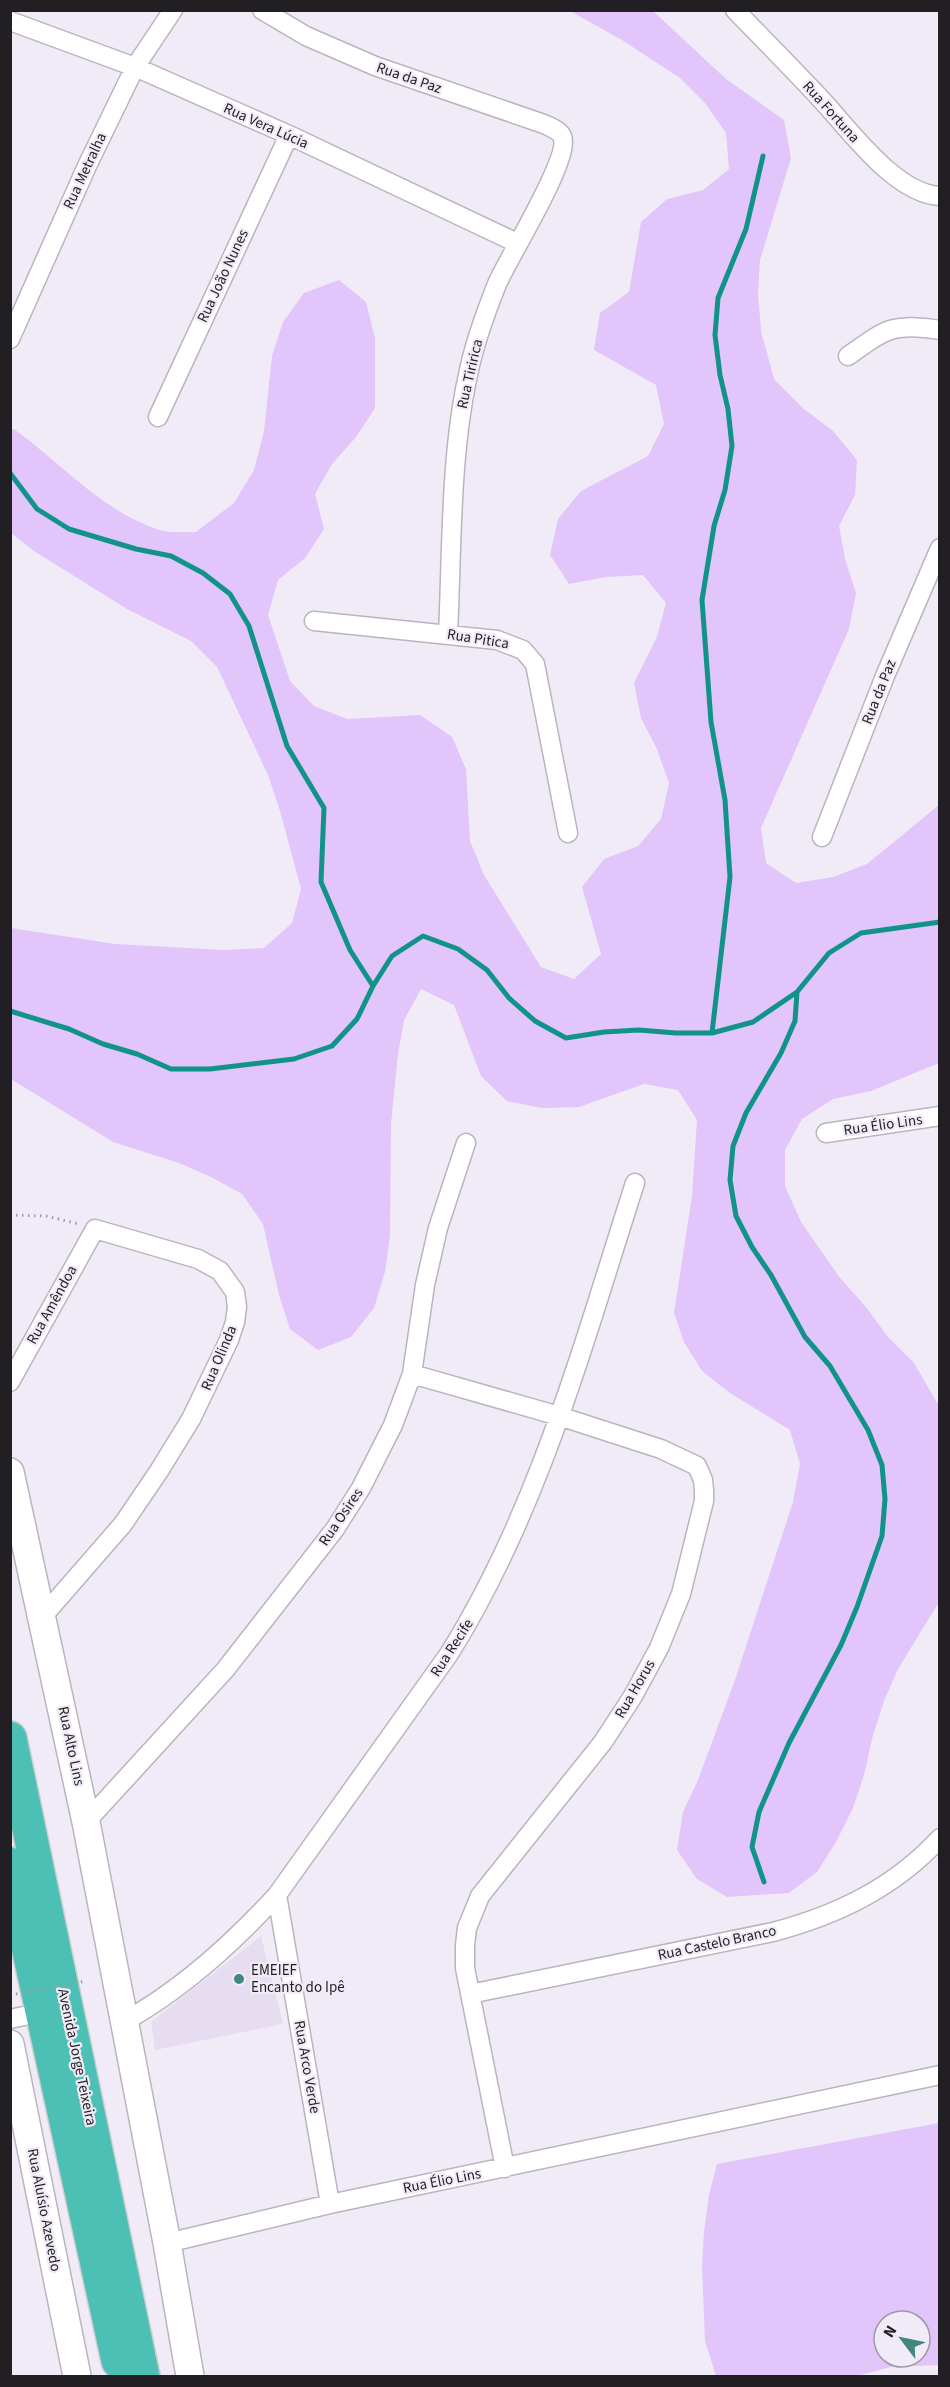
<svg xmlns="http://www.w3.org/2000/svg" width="950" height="2387" font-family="'Source Sans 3',sans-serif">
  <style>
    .built { fill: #e7ddf0 }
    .green { fill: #e1c5fb; fill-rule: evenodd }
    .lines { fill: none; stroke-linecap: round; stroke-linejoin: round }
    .stream { stroke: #12938a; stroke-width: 5 }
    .street-casing { stroke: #bab4bf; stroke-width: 21 }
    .secondary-casing { stroke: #bab4bf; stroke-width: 30 }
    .highway-casing { stroke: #cececf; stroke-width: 36 }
    .path { stroke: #a09ca4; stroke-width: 3; stroke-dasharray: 1.5 4.5; stroke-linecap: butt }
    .street { stroke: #fff; stroke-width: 18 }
    .secondary { stroke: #fff; stroke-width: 27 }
    .highway { stroke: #4cc0b4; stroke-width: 33 }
    .path-bridge { stroke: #a09ca4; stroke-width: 3; stroke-dasharray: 1.5 4.5; stroke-linecap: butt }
    .poi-dot { fill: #428880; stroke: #f1ebf7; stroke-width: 2 }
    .labels { text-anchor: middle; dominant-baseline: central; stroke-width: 4.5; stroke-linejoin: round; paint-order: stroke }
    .street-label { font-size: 15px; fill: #211f23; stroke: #f1ebf7 }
    .poi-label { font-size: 15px; fill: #211f23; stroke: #f1ebf7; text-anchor: start }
  </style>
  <rect width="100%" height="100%" fill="#f1ebf7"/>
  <path class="built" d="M261 1936 283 2024 155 2050 151 2022Z"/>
  <path class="green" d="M570 11H653L726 79 784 120 791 158 760 260 758 294 761 331 774 379 804 409 833 431 857 460 855 495 839 526 845 559 856 593 849 629 761 828 766 863 796 883 833 877 867 864 939 805V1063L871 1091 833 1099 802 1119 785 1150V1186L801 1222 840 1278 866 1307 888 1337 914 1363 939 1406V1602L898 1669 884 1701 873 1735 864 1775 853 1808 836 1842 817 1872 789 1893 727 1897 697 1879 677 1850 683 1812 698 1780 736 1677 793 1502 800 1464 790 1430 730 1393 702 1371 684 1342 674 1313 692 1196 697 1120 678 1090 644 1084 579 1107 542 1108 507 1101 481 1076 454 1005 421 989 404 1020 398 1054 391 1124 390 1235 385 1272 374 1308 351 1337 318 1350 290 1329 279 1295 263 1224 242 1194 211 1177 179 1163 113 1142 11 1079V928L115 944 224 950 264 948 292 923 301 889 280 811 268 775 217 667 191 641 127 609 34 551 11 533V429H14C61 463 102 511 159 530 169 533 184 532 196 532L234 503 254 470 264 431 272 356 283 322 304 293 339 280 366 302 375 338V408L356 437 332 464 315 494 324 529 305 558 278 580 268 615 290 681 314 706 347 719 420 715 452 737 466 769 470 841 484 875 541 967 574 979 601 954 582 887 604 859 638 846 661 819 669 783 657 749 641 718 634 683 657 637 666 603 643 575 606 577 569 584 550 555 558 519 581 491 648 456 664 424 656 385 594 350 600 313 629 292 641 222 667 199 703 190 729 169 726 133 705 103 680 78 622 40Z
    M939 2123V2365L891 2367 857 2376H716L705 2341 702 2266 704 2231 709 2195 717 2164ZM884 2321H920V2357H884Z"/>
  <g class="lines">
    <path class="stream" d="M10 473 37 509 69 529 136 549 171 556 203 573 230 594 249 626 287 746 324 808 321 882 350 950 373 986
      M10 1011 69 1029 103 1044 137 1054 171 1069H210L294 1059 332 1046 357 1019 373 986 392 956 423 936 458 949 487 970 509 998 535 1021 566 1038 604 1032 639 1030 676 1033H712L753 1022 797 992 829 953 861 933 940 922
      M712 1033 730 877 725 800 711 722 702 600 714 526 725 490 732 446 728 409 720 375 715 335 718 298 746 229 763 156
      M764 1882 752 1847 759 1812 789 1743 841 1645 857 1607 882 1536 885 1499 882 1465 868 1430 830 1366 805 1337 771 1275 752 1247 736 1216 730 1180 733 1146 746 1113 781 1053 795 1021 797 992"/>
    <g class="street-casing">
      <path id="street" d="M262 10 306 36 375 66 544 124C550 127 559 130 562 136 572 157 508 258 497 284 485 314 474 344 468 375 450 456 452 550 448 634
        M735 10C763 39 791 67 818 96 847 126 894 194 940 196
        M10 21 135 67 289 135 517 243
        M10 339 87 166 135 67 173 10
        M848 356C885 330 892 322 940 330
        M158 417 289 135
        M314 621 497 640 523 650 535 664 568 833
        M822 837 885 676 940 548
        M826 1133 940 1116
        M412 1374 559 1416 661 1449 697 1466 703 1480 704 1490V1501L681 1594 659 1648 633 1696 603 1742 480 1896 467 1928 465 1945V1968L505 2168
        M10 1382 95 1229 198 1259 220 1271 235 1292 237 1307 235 1322 229 1340 191 1419 159 1471 123 1524 43 1616
        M86 1822 225 1670 335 1529 361 1488 393 1425 412 1374 425 1285 438 1228 466 1143
        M277 1895 330 2204
        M470 1994 773 1932C837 1915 894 1888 940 1838
        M10 2019 42 2012
        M125 2021C183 1989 232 1944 277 1895L449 1654C539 1510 583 1344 635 1183
        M167 2243 330 2204 940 2075"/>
    </g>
    <g class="secondary-casing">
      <path id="secondary" d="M10 1472 86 1822 167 2243 190 2376
        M10 2044 77 2376"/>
    </g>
    <g class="highway-casing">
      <path id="highway" d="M10 1738 143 2376
        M10 1864 118 2361"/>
    </g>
    <path class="path" d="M10 1215 46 1216 79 1224"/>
    <use href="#street" class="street"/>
    <use href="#secondary" class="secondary"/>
    <use href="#highway" class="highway"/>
    <path class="path-bridge" d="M10 1995 86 1981"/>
  </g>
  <circle class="poi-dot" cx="239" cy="1979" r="6"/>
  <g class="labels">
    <g class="street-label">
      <text transform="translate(409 78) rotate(19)">Rua da Paz</text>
      <text transform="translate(831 112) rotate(48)">Rua Fortuna</text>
      <text transform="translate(266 126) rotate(24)">Rua Vera Lúcia</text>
      <text transform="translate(85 171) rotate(-65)">Rua Metralha</text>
      <text transform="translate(223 276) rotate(-65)">Rua João Nunes</text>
      <text transform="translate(470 374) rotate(-77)">Rua Tiririca</text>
      <text transform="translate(478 639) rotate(9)">Rua Pitica</text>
      <text transform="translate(879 692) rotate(-68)">Rua da Paz</text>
      <text transform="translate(883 1125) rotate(-8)">Rua Élio Lins</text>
      <text transform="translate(52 1305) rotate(-61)">Rua Amêndoa</text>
      <text transform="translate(219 1358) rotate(-67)">Rua Olinda</text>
      <text transform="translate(341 1517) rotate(-56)">Rua Osires</text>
      <text transform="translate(452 1648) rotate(-57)">Rua Recife</text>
      <text transform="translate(635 1689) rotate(-60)">Rua Horus</text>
      <text transform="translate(71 1746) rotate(78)">Rua Alto Lins</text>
      <text transform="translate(717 1943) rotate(-12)">Rua Castelo Branco</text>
      <text transform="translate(77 2057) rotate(78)">Avenida Jorge Teixeira</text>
      <text transform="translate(307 2067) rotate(80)">Rua Arco Verde</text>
      <text transform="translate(442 2181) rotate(-11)">Rua Élio Lins</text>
      <text transform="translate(44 2210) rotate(79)">Rua Aluísio Azevedo</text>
    </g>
    <g class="poi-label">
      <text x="251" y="1970">EMEIEF<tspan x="251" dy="17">Encanto do Ipê</tspan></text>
    </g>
  </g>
  <rect width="950" height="2387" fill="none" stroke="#211f23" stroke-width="24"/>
  <g transform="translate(902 2339) rotate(302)"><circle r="28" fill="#f1ebf7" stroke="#9e99a2" stroke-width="1.5"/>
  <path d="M0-4.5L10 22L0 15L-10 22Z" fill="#428880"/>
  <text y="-9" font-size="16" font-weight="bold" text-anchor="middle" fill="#211f23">N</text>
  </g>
</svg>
